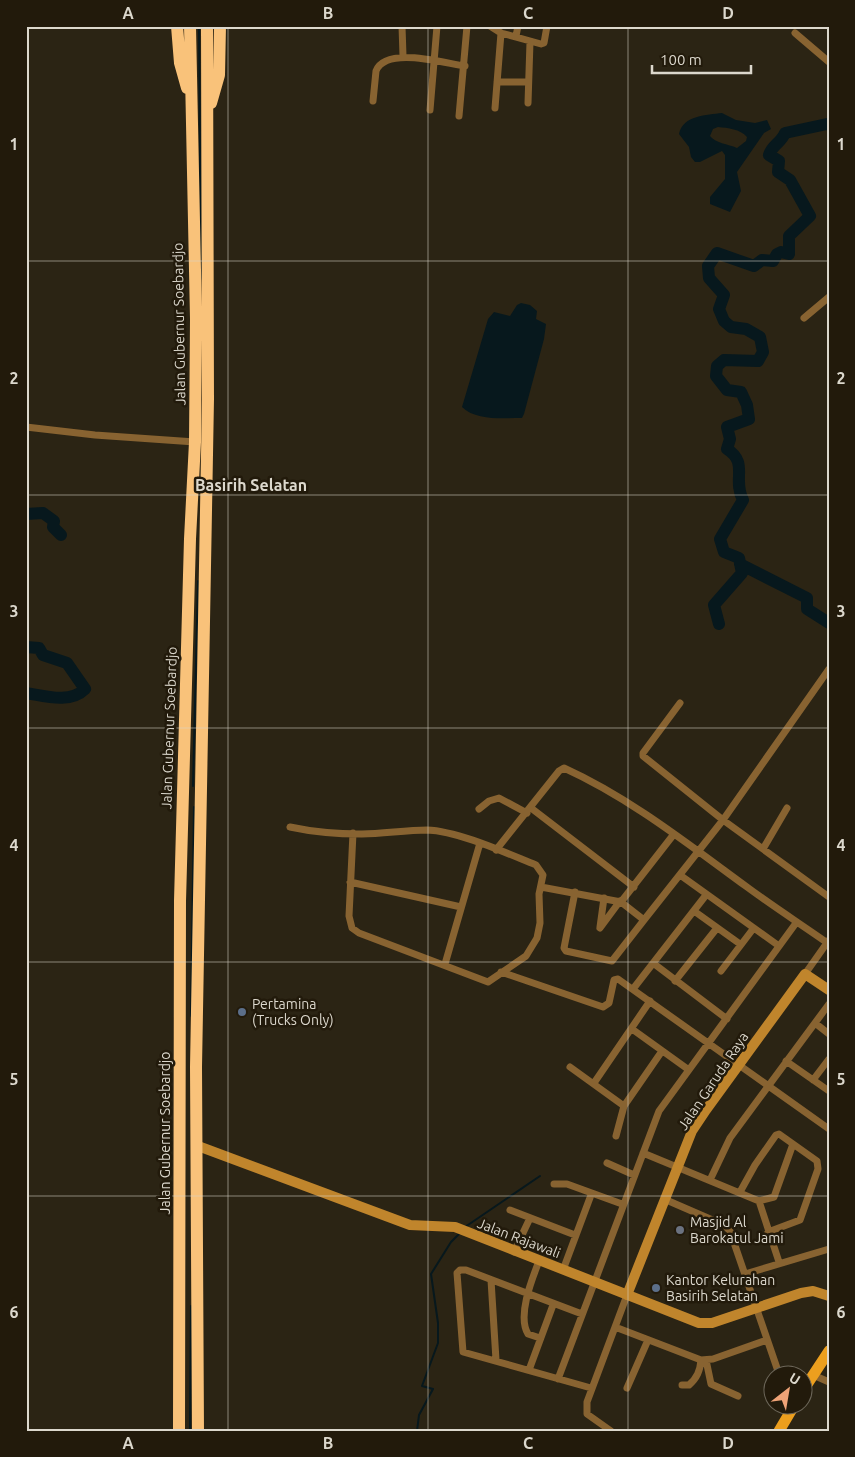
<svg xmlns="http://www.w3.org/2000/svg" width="855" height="1457" font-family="Ubuntu,sans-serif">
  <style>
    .water { fill: #07181d; fill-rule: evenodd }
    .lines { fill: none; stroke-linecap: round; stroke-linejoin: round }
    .stream { stroke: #07181d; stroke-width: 2 }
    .river { stroke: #07181d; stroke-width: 12 }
    .street { stroke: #886331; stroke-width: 7 }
    .secondary { stroke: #c0852c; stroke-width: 10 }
    .primary { stroke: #ec9f1e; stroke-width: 11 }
    .highway { stroke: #f9c27a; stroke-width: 12 }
    .grid { fill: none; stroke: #dcd8cd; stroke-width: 1; stroke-opacity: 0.55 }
    .service-dot { fill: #5c6f8a; stroke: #221a0b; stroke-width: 2 }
    .worship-dot { fill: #6b7280; stroke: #221a0b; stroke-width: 2 }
    .labels { text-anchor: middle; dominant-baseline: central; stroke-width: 5; stroke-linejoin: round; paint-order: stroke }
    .street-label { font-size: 14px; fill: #dcd8cd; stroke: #221a0b }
    .poi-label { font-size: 14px; fill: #dcd8cd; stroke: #221a0b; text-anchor: start }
    .quarter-label { font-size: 16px; font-weight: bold; fill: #dcd8cd; stroke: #221a0b }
    .neatline { fill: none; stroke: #dcd8cd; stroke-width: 2 }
    .grid-label { font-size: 16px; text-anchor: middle; font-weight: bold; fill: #dcd8cd }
  </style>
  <rect width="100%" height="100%" fill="#2b2414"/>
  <path class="water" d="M722 113 736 120 755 123 767 120 771 129 764 133 737 172 741 191 730 212 710 204V197L725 179V155L722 151 700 162H695L691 157 689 147 679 134C683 115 707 115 722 113ZM718 127C728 128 740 129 747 137L746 141 737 148C728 144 715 143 710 136L713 129Z
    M521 303 530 305 537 311 536 319 546 324 544 339 524 414 522 418C503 418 476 421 462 407L488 319 494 312 510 316 517 305Z"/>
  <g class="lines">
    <path class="stream" d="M199 26 201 279
      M193 786 198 581
      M191 1016 194 807
      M465 1227 540 1176
      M190 1431 191 1306
      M417 1431 419 1415 433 1389 422 1386 438 1343V1323L431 1274 451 1242 460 1233"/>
    <path class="river" d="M26 514 43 513 54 521 53 527 61 535
      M740 564 807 598V609L829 623
      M719 624 714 605 742 573 739 558 724 552 720 539 743 500C732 479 749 463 727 449L730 439 727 427 749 419 747 405 741 392 727 390 716 376 717 366 724 360 758 361 763 352 760 337 746 329 731 327 724 321 719 309 724 295 709 278 708 266 717 253 754 266 762 260 773 261 777 254 781 252 789 254V236L810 216 790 180 778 172 779 161 769 155C772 145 781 143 785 133L827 124 829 125
      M26 647 39 648 43 655 67 663 85 689C70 704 45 696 26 693"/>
    <path class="street" d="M402 26 403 56
      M490 26 501 33 541 44 544 43 547 26
      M795 33 829 62
      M516 36 518 26
      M497 82H528
      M373 101 376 71C386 46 443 63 465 66
      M528 103 530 42
      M495 108 501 33
      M430 110 437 26
      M459 116 467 26
      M804 318 829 297
      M26 427 95 435 195 442
      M680 703 643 753V756L723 820 829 897
      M531 808 634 887
      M479 809 489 801 499 798 527 813
      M290 827C313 832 338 834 362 834 383 834 405 830 427 830 458 831 506 853 536 865L543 875 539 894 540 923 537 938 526 956 488 982 359 933 352 928 349 916 353 833
      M763 849 787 808
      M496 850 559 771 564 768C630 798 688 844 747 887 774 907 802 925 829 944
      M680 875 779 946
      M350 882 461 907
      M541 887 621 902 644 920 723 820 829 669
      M575 892 564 948 566 951 612 961 644 920
      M621 902 674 834
      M694 911 740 944
      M600 927 604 898
      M600 928 620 901
      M653 963 727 1019
      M445 964 480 843
      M721 971 753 929
      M501 972 603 1007 609 1003 614 980 618 979 829 1129
      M805 974 829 940
      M675 981 717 928
      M633 989 706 895
      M815 1023 829 1034
      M632 1029 689 1070
      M786 1061 829 1091
      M570 1067 624 1106
      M813 1080 829 1059
      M594 1083 650 1001
      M616 1136 624 1106 662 1051
      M643 1153 759 1201 774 1197 793 1144
      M607 1163 634 1175
      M710 1180 730 1138 829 1004
      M554 1184H567L622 1204
      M740 1192 755 1165 776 1135 779 1134 817 1161 818 1169 800 1220 768 1232
      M664 1199 724 1225 730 1231 779 1374
      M759 1201 779 1262
      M510 1210 575 1235
      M514 1252 530 1218
      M539 1261C532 1279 517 1316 528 1334L540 1338
      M563 1270 591 1195
      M745 1274 829 1249
      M491 1280 496 1360
      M582 1314 466 1270H460L457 1273 463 1352 591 1388
      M615 1327 701 1360 713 1359 767 1340
      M706 1360 711 1384 738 1396
      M529 1370 553 1305
      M813 1375 829 1382
      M558 1379 659 1111 796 923
      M682 1385H689C697 1378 700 1371 701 1360
      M627 1388 648 1340
      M611 1431 587 1414V1402L627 1295"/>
    <path class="secondary" d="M198 1146 410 1225 455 1227 699 1323H712L801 1293 813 1291 829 1296
      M627 1295 692 1131 706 1110 805 974 829 990"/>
    <path class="primary" d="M802 1392 829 1351
      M779 1431 795 1404"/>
    <path class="highway" d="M177 26 180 63 187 88
      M211 103 219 75 220 26
      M179 1431 180 901 190 539 195 442 196 319 190 26
      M198 1431 196 1067 208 399 207 26"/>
  </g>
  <path class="grid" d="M228 26V1431M428 26V1431M628 26V1431M26 261H829M26 495H829M26 728H829M26 962H829M26 1196H829"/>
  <g class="service-dot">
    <circle cx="242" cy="1012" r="5"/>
    <circle cx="656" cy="1288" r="5"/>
  </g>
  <circle class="worship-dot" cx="680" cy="1230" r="5"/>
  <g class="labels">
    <g class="street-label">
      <text transform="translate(179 324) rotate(-91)">Jalan Gubernur Soebardjo</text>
      <text transform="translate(169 728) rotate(-88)">Jalan Gubernur Soebardjo</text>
      <text transform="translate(713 1081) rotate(-56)">Jalan Garuda Raya</text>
      <text transform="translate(165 1133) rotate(-90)">Jalan Gubernur Soebardjo</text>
      <text transform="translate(519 1238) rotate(21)">Jalan Rajawali</text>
    </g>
    <g class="poi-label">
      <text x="252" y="1004">Pertamina<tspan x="252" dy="16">(Trucks Only)</tspan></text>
      <text x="690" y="1222">Masjid Al<tspan x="690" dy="16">Barokatul Jami</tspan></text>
      <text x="666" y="1280">Kantor Kelurahan<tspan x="666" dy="16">Basirih Selatan</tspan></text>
    </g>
    <g class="quarter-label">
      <text x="251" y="485">Basirih Selatan</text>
    </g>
  </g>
  <rect width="855" height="1457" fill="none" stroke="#221a0b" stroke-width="55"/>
  <g transform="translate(788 1390) rotate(31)"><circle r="24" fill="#221a0b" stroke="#6c6659"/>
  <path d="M0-4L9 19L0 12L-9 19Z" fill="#efa377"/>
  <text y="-8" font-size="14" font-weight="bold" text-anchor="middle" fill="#dcd8cd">U</text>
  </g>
  <path d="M652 65v8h99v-8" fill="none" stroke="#dcd8cd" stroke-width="2.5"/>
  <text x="660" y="65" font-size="15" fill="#dcd8cd" stroke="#221a0b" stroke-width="4" paint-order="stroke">100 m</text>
  <rect x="28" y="28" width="800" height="1402" class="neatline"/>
  <g class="grid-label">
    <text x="128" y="19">A</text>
    <text x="328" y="19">B</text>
    <text x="528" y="19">C</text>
    <text x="728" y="19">D</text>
    <text x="14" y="150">1</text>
    <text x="841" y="150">1</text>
    <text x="14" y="384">2</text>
    <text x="841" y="384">2</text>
    <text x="14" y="617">3</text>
    <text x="841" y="617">3</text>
    <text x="14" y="851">4</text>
    <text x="841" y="851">4</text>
    <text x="14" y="1085">5</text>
    <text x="841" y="1085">5</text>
    <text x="14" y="1318">6</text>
    <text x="841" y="1318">6</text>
    <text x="128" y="1449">A</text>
    <text x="328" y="1449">B</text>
    <text x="528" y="1449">C</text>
    <text x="728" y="1449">D</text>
  </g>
</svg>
